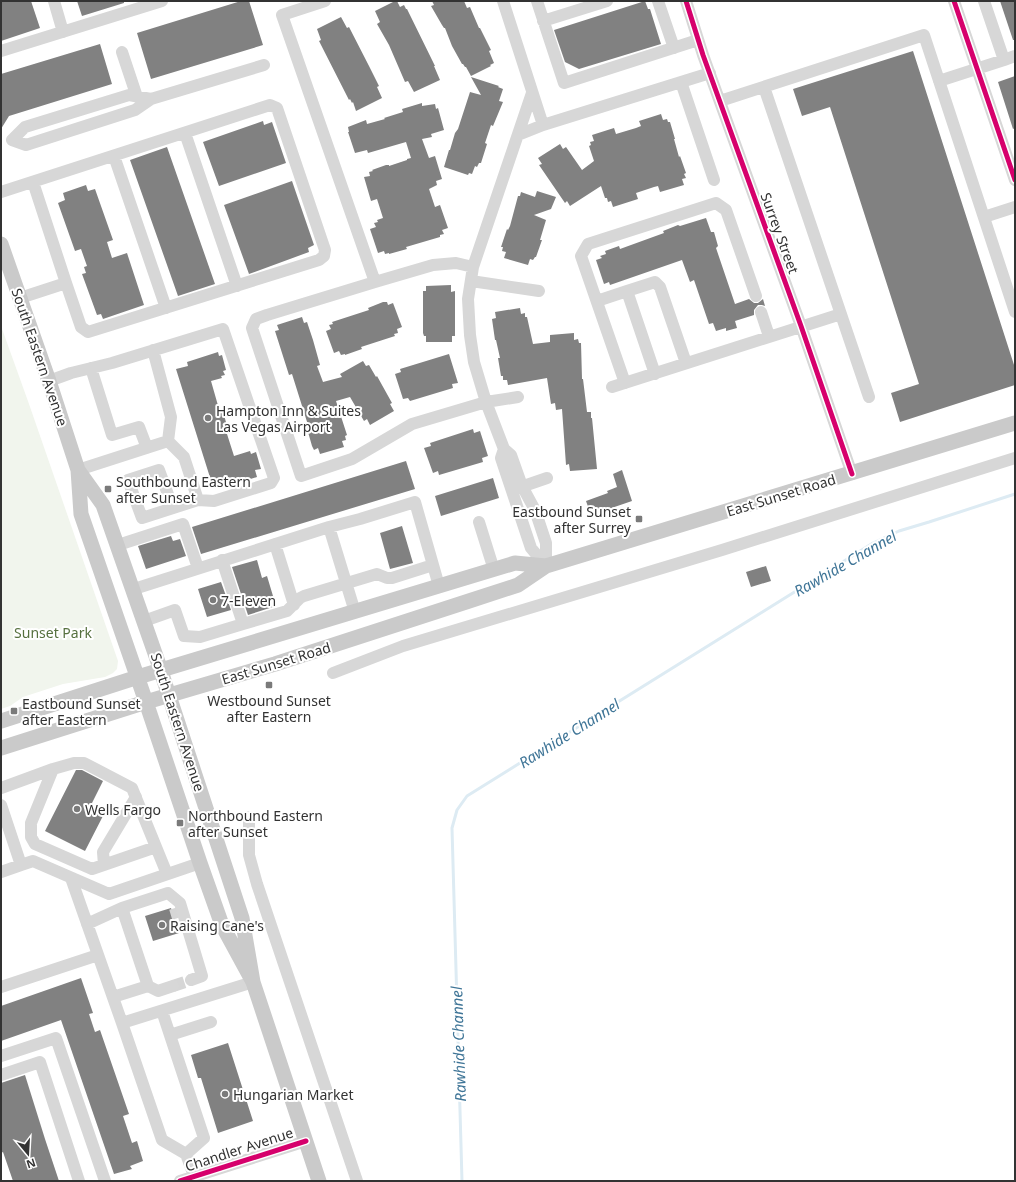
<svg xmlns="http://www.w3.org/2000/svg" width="1016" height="1182" font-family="'Noto Sans',sans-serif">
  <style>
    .green { fill: #f1f5ed }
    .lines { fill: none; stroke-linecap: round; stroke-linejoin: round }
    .stream { stroke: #ddebf3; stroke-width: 3 }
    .building { fill: #818181 }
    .minor-tunnel { stroke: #d6d6d6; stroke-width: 12; stroke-dasharray: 12 6; stroke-linecap: butt }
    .minor { stroke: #d7d7d7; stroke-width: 12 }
    .major { stroke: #cacaca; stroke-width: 15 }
    .cycleway-casing { stroke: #fff; stroke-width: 8 }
    .cycleway { stroke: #d6006c; stroke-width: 5 }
    .poi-dot { fill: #7a7a7a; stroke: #fff; stroke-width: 1.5 }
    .labels { text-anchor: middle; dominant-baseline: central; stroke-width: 4; stroke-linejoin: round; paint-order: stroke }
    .street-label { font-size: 14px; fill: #333; stroke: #fff }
    .poi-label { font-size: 14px; fill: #333; stroke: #fff; text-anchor: start }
    .park-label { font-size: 14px; fill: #56703f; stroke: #fff }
    .water-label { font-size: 15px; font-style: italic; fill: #3f7597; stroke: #fff }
  </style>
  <rect width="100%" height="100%" fill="#fff"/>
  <path class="green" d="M1 326 29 404 118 661 117 669 113 673 105 677 63 684 23 697 10 706 1 709Z"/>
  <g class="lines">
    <path class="stream" d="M462 1181 452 828 457 810 467 796 873 543 899 531 929 522 1015 494"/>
  </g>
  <path class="building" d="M1 1H31L40 28 1 41Z
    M77 1H124V3L82 16Z
    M241 1H249L263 45 151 79 137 33Z
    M395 1H397L400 7 404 5 406 9H407L435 66H434L440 80 414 92 408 81 405 82 389 45 377 24 380 22 375 11Z
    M432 1H464L467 8 470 7 479 28H480L491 50 489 51 494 63 490 65 491 66 471 76 466 67H465L463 64H462L452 46 445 28H444L442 25 431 6 434 5Z
    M645 1 648 9H650L661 44 579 69 565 62 554 30Z
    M1000 1H1015V40H1013Z
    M341 17 347 28 349 27 369 66 379 86 377 87 382 98 356 111 353 102 352 103 350 99 349 100 319 41 321 40 317 29Z
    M100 44 112 84 9 116 1 129V74Z
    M913 51 1015 368V385L900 422 891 393 919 384 830 107 802 116 793 89Z
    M1015 76V128L1013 129 998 82Z
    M471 77 499 86 498 87 503 89 499 101 503 102 493 126 491 125 485 143 487 144 481 163H479L477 167 475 166 472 174 469 173 468 175 444 167 449 150H450L455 133 458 129 470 92 481 95Z
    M422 103V106L435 104 436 109 438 108 444 130 431 134 432 137 422 139 429 158 435 156 442 179 436 181 437 185 429 189 435 207 440 205 448 228 442 230 444 234 440 235V237L406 247 407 249 389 254V253L385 254 384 251 378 253 370 229 376 227 374 223 378 222 377 220 383 218 377 199 371 201 364 177 370 176 369 172 373 171 372 170 386 165H389V166L407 160V159L411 158 406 142 368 153 367 150 355 153 348 132H349L348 127 366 120 367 124 385 119 384 118 403 112 402 109Z
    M661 114 663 120 667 119 668 122H670L675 139H674L679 157 680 156 686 173 684 174 686 178 682 179 684 185 660 192 658 186 654 187 636 193 638 199 613 207 611 201 608 202 607 198H605L601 186 570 206 567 201 565 203 539 165 542 164 538 158 560 144 563 149 566 147 582 170 594 161 589 146 591 145 590 142 594 141 592 135 614 128 616 134 636 128 641 126 639 121Z
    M263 121 264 125 272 122 286 163 219 186 203 142Z
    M167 147 215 284 178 296 130 160Z
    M292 181 314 245 308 248 309 252 249 274 224 205Z
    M86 185 88 191 95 189 113 240 107 242 112 258 127 253 144 305 103 319 101 314 97 315 82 274 86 273 84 267 87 266 81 249 75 251 58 203 65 200 63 193Z
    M537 191 556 197 551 209 534 215 546 220 540 240H542L536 257H535L533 260 530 259 528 265 504 258 506 252 502 251 503 247H501L507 229 508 230 510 226 518 196H520L521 192 535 197Z
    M706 218 711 232H714L718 246 716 248 735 304 749 299 754 303H758L763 299 765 306 762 305H758L754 310V315L735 321 737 328 726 331V328L716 331 713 323 709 324 694 280 690 282 682 260 610 285 609 282 604 284 596 260 602 258 600 256 606 254 605 251 619 246 620 249 664 233 663 231 678 225 680 226Z
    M451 285V292L455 291V336H452V342H426V336H424L423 333V291H426V286Z
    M383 302H387L388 305 393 303 402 327 397 329 398 333 394 334 395 336 361 347 362 349 345 355V354L341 355 339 351 334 353 326 331 331 329 329 325 333 324 332 322 369 310 368 308Z
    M520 308 521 314 525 313V317H527L533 344 550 342V335L574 333V340L578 339 579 343H581L582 379H583L587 412H591V418H592L597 469 570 471 569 464 566 465 562 409 556 410 555 403 551 404 547 378 508 385 507 380H503V376H501L498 358H500L496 340H495L492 319 496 318 495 312Z
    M302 317 304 323 307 322 313 340 320 365 317 366 323 382 342 377 340 374 363 361 366 366 369 365 376 377 377 376 392 403 390 404 394 411 370 425 367 419 364 421 350 397 336 401 347 435 345 436 346 440 342 441 344 447 320 454 318 448 314 450 312 446 306 425H308L292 374 289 375 275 331 279 330 277 325Z
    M218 352 219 356 222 355 226 370 223 371 225 375 221 376 222 378 211 381 219 409 222 408 229 433 227 434 234 456 250 451 251 454 256 452 261 469 255 470 257 477 225 487 224 484 213 487 176 369 188 366 187 362Z
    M449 354 458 383 452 384 453 388 410 401 408 398 403 399 395 374 401 372 400 369Z
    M473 429 474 433 480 431 488 456 482 458 483 462 439 475 438 471 433 473 424 448 431 446 430 443Z
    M406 461 415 489 201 554 192 527Z
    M622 470 632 501 591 515 586 501 608 493 607 491 617 487 613 474Z
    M493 478 499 498 441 516 435 496Z
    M402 526 413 563 390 569 380 533Z
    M171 536 173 541 180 539 186 556 146 569 138 546Z
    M257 560 262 578 267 576 276 606 248 615 232 567Z
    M766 566 771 581 751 587 746 572Z
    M221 582 231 610 207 617 198 589Z
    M76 770H82L103 781 91 805 105 812 85 851 45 831Z
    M171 908 179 933 153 941 145 916Z
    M81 978 93 1013 89 1014 95 1032 100 1030 129 1114 123 1116 132 1143 137 1141 143 1161 130 1166 132 1169 114 1174 61 1020 1 1041V1006Z
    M228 1043 253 1121 218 1133 201 1078H198L191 1055Z
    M25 1075 45 1139 59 1181H13L3 1152 1 1153V1083Z"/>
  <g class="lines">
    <path class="minor-tunnel" d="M175 908 178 918
      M173 986 191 980"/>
    <path class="minor" d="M54 1 63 32
      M325 1 282 15 375 282 433 265 456 263 473 267 532 93
      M503 1 543 125
      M537 1 564 83 698 40
      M658 1 674 48
      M686 1 703 55 801 326 852 474
      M954 1 1015 180
      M543 21 607 1
      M1 51 162 1
      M122 52 137 97
      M1004 60 1015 56
      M939 81 1004 60 984 1
      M681 82 714 180
      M764 87 869 397
      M129 95 151 99 135 110 26 145 12 140 25 127Z
      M151 99 264 65
      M720 101 924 35 1015 312
      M185 133 237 286
      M518 135 543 125 710 73
      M114 156 166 308
      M1 192C90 163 180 134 270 105L277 108 325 250 324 256 319 260 88 332 81 327 66 283 33 182
      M984 217 1015 207
      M473 267 468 299 470 335 474 362 486 402 504 449 511 455 522 486 535 510 546 543V566
      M471 281 539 291
      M375 282 267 315 256 319 252 328 301 476 352 459 412 424 486 402 518 397
      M627 291 655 282 660 287 686 363
      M20 298 66 283
      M597 301 627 291 655 374
      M761 312 769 336
      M153 350 171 417 168 441
      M91 368 112 435 139 427 147 448
      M49 381 71 373 112 363 223 329 274 478 271 483 214 501 198 500
      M625 383 581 256 588 244 716 203 726 210 756 296
      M612 387 841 314
      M168 441 184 457 198 500 142 518 128 480 159 470 173 508
      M504 449 501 458 531 548 546 566
      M78 470 168 441
      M515 489 547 478
      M479 522 494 570
      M329 527 355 612
      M275 544 294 605
      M118 545 183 524 198 568
      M222 560 243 624 287 611 300 598 304 596 377 574 387 578H392L433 565
      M134 589 329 527 360 519 415 502 439 586
      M144 621 175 610 184 636 200 637 243 624
      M333 673 403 646 722 550 1015 458
      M53 769 74 763H84L132 788 167 874
      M1 788 53 769 31 823V837L35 844 92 869 156 847
      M1 805 21 865 33 861 109 894 200 863
      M249 817V855L257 884 357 1181
      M104 865 103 852 136 797
      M1 872 21 865
      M71 878 122 1023 253 982
      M122 908 168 893 180 903 202 976 191 980
      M87 924 122 908 148 986 113 997
      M148 986 158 991 173 986
      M1 987 98 955
      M122 1023 162 1140 186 1154 204 1138 162 1011
      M170 1035 211 1022
      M1 1056 56 1038 105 1181
      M1 1075 40 1062 79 1181
      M186 1154 194 1176
      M180 1181 306 1141"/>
    <path class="major" d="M1 244 49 381 78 470 81 514 146 702 200 863 222 925 253 982
      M78 470 103 505 157 659 242 918 253 982 319 1181
      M1 721 138 677 515 563 546 566
      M1 748 146 702 275 664 469 601 518 585 546 566 1015 423"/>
    <g class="cycleway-casing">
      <path id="cycleway" d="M686 1 703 55 801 326 852 474
        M954 1 1015 180
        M180 1181 306 1141"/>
    </g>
    <use href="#cycleway" class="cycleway"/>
  </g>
  <g class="poi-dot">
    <circle cx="208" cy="418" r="4"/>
    <rect x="104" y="485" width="8" height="8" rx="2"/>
    <rect x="635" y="515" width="8" height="8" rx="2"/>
    <circle cx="213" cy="600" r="4"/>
    <rect x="265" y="681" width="8" height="8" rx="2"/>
    <rect x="10" y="707" width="8" height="8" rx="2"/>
    <circle cx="77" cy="809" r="4"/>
    <rect x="176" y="819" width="8" height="8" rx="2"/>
    <circle cx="162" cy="925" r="4"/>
    <circle cx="225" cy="1094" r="4"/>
  </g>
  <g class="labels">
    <g class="street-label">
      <text transform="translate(780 233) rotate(70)">Surrey Street</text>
      <text transform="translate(40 357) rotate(71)">South Eastern Avenue</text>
      <text transform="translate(781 495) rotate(-17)">East Sunset Road</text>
      <text transform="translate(276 663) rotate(-17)">East Sunset Road</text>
      <text transform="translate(178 722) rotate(72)">South Eastern Avenue</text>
      <text transform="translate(239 1149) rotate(-18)">Chandler Avenue</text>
    </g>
    <g class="poi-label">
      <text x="216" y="410">Hampton Inn &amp; Suites<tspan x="216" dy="16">Las Vegas Airport</tspan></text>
      <text x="116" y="481">Southbound Eastern<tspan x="116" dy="16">after Sunset</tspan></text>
      <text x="631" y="511" text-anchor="end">Eastbound Sunset<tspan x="631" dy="16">after Surrey</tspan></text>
      <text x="221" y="600">7-Eleven</text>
      <text x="269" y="700" text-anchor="middle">Westbound Sunset<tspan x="269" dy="16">after Eastern</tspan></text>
      <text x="22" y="703">Eastbound Sunset<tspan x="22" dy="16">after Eastern</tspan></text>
      <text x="85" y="809">Wells Fargo</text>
      <text x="188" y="815">Northbound Eastern<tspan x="188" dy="16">after Sunset</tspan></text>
      <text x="170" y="925">Raising Cane's</text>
      <text x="233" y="1094">Hungarian Market</text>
    </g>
    <g class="park-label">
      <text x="53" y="632">Sunset Park</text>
    </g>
    <g class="water-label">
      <text transform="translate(845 563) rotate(-30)">Rawhide Channel</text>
      <text transform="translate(569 733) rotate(-32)">Rawhide Channel</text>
      <text transform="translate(458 1044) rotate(-92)">Rawhide Channel</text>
    </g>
  </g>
  <rect width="1016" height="1182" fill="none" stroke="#333333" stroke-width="4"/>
  <g transform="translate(28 1154) rotate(162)" stroke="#ffffff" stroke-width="3" paint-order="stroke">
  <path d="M0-3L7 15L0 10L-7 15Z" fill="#333333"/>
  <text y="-6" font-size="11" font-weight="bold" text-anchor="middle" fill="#333333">N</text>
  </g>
</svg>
